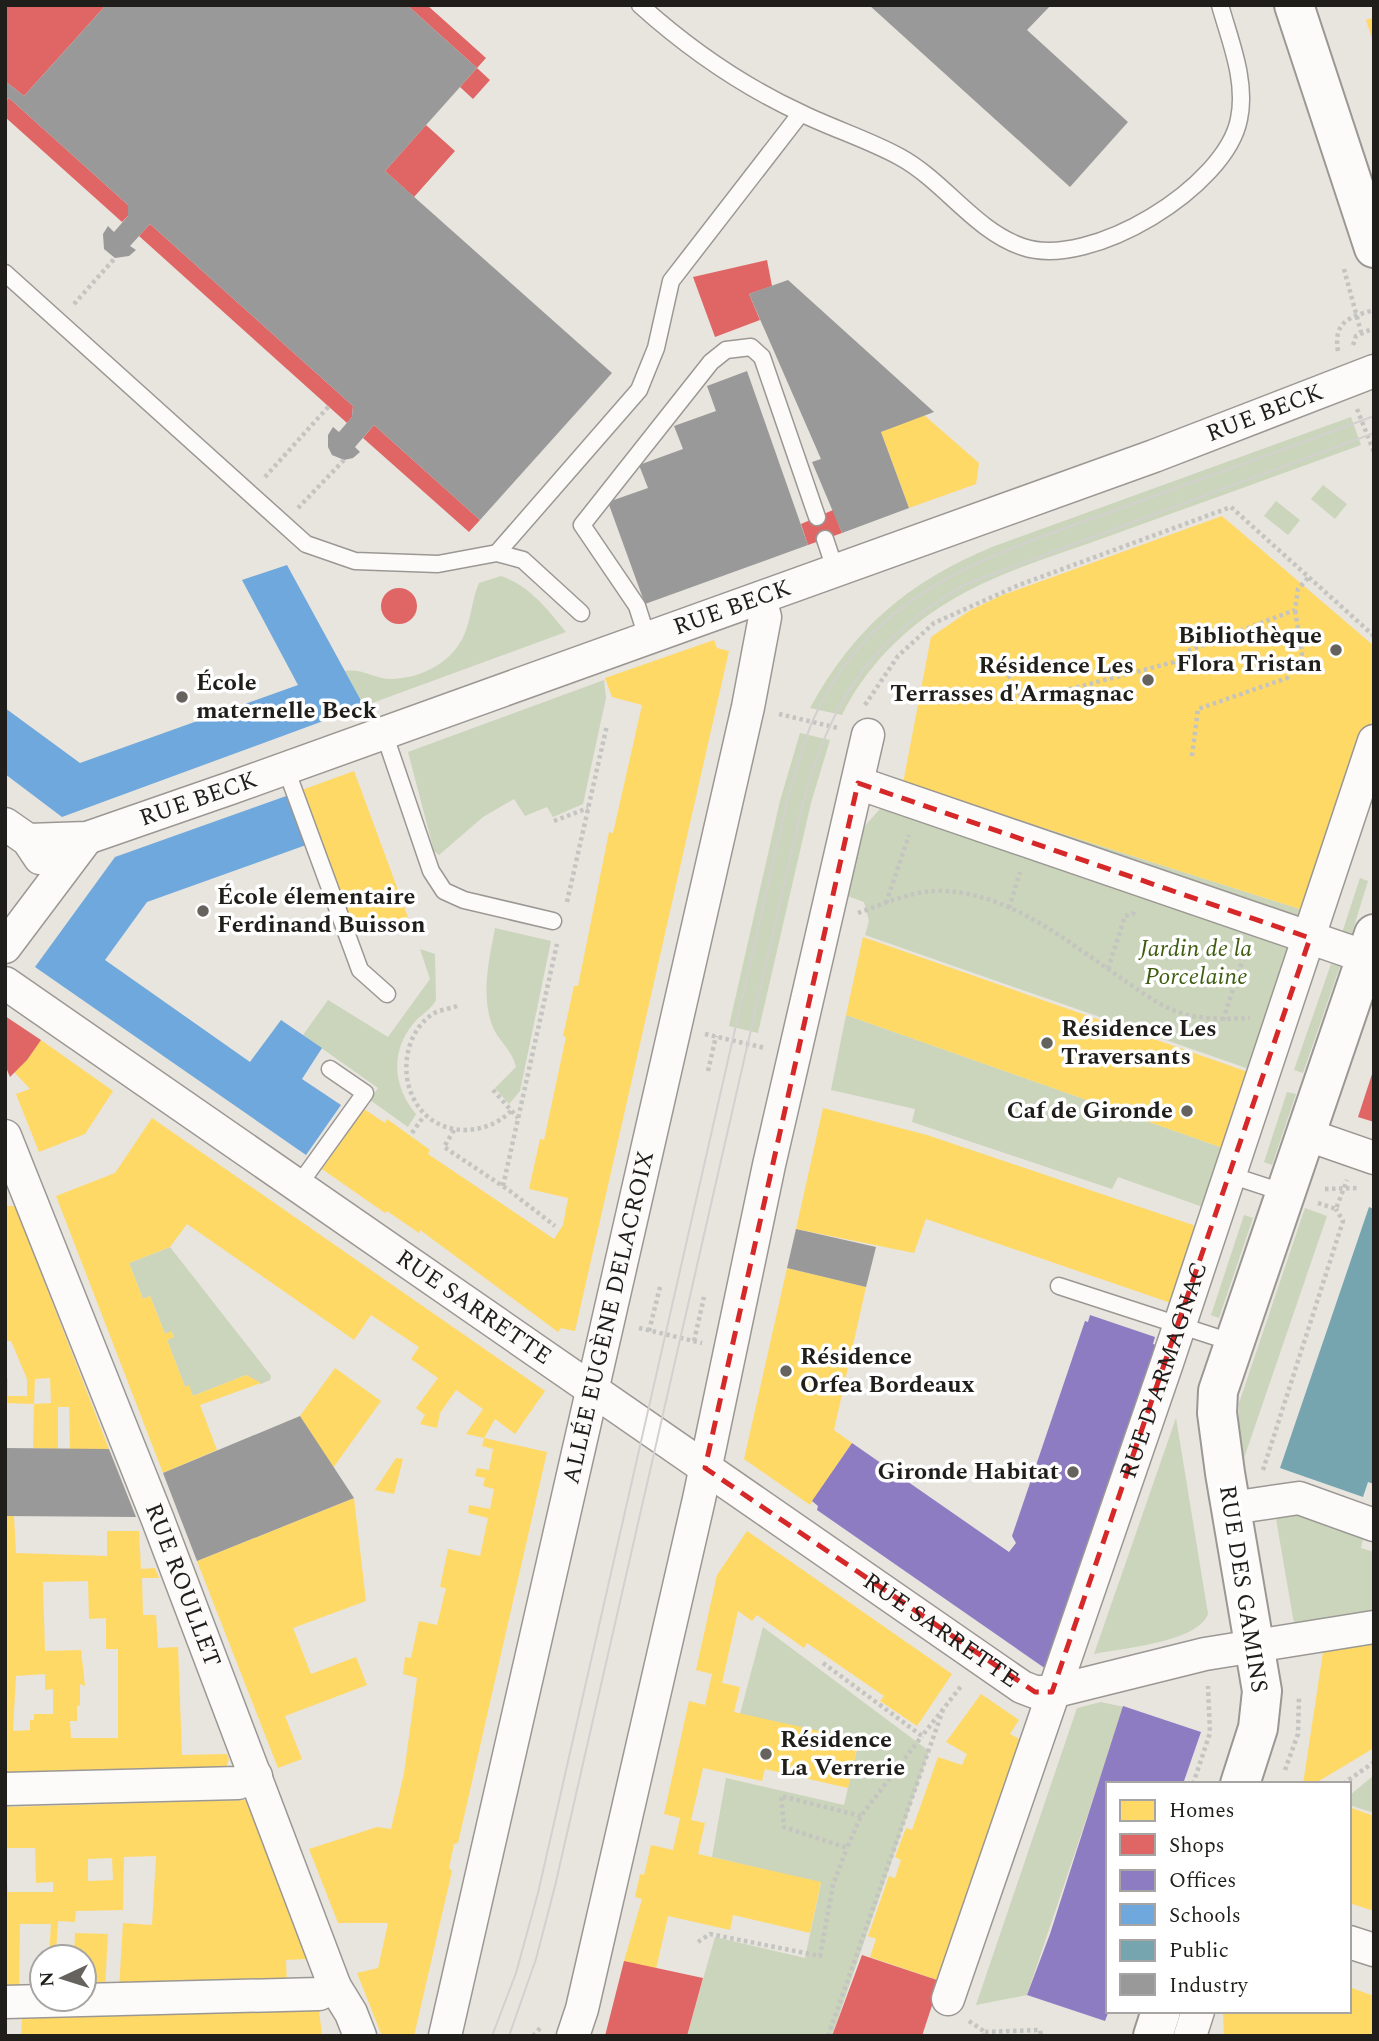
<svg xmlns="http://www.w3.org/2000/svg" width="1379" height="2041" viewBox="0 0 1379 2041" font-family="Spectral,serif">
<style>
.green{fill:#cbd5bb}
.homes{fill:#ffd966;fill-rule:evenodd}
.shops{fill:#e06666}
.offices{fill:#8e7cc3}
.schools{fill:#6fa8dc}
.public{fill:#76a5af}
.industry{fill:#999}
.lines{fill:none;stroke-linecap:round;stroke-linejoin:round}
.lane-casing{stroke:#9b9894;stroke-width:19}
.street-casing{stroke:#9b9894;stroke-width:35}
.secondary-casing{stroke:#9b9894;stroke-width:42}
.path{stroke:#c4c4c1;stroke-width:4.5;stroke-dasharray:3.5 3.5;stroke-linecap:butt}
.lane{stroke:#fcfbfa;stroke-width:16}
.street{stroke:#fcfbfa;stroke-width:32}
.secondary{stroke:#fcfbfa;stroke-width:38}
.tram{stroke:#d2d1d0;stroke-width:2}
.marked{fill:none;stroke:#d62828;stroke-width:5;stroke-dasharray:14 9;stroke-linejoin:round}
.poi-dot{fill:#66635f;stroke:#fff;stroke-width:2.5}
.labels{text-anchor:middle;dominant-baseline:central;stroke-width:7;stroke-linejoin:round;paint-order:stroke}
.street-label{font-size:24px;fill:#201e1a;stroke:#fff}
.poi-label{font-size:24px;font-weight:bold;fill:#201e1a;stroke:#fff;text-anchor:start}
.park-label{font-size:24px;font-style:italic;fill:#3f5d11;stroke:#fff}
</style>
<rect width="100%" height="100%" fill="#e8e4de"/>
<path class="green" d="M1351,417L1361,445C1278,475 1195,505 1112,535C1058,555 999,571 950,601C904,628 865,668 842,715L810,708C854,628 908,582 992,547Z
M1323,485L1347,504L1335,519L1311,499Z
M1276,501L1300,520L1288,535L1264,516Z
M501,576C530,586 547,609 566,632L364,706L345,671C362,668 374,679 392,679C424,678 456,660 466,630C472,614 472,599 479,583Z
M604,680L606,698L583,804L553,817L547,807L525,816L514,799L483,817L439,855L434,851L408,752Z
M800,733L830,740L811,803L758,1033L729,1026L780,801Z
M903,783L1309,912L1249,1069L865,935L869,921L864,902L842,894L856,836Z
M1360,878L1368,881L1351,936L1342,933Z
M495,928L551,941L520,1091L509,1104L495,1088L516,1067C512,1049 498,1041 492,1025C481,994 489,960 495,928Z
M420,949L435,954L436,1000C431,1010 420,1015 413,1024C390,1052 393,1087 416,1114L408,1127L370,1100L378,1088L303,1035L328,1000L388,1037L430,979Z
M1331,964L1340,966L1303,1073L1294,1070Z
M846,1015L1223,1148L1203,1207L1118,1177L1112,1189L912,1122L915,1109L831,1090Z
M1287,1092L1296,1094L1272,1165L1264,1162Z
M1305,1208L1327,1216L1243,1461L1238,1431L1239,1403Z
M1244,1215L1253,1218L1219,1318L1211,1315Z
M170,1247L271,1376L270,1380L261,1384L246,1375L193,1396L189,1386L185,1387L167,1340L174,1337L172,1332L165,1334L150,1296L143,1299L129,1263Z
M1176,1418L1208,1614C1198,1642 1123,1648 1094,1654Z
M1286,1511L1363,1539L1361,1548L1374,1552V1615L1295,1629L1275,1513Z
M763,1627L929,1751L832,2036H687L715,1937L805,1958L821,1883L712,1857L726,1778L844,1805L859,1741L740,1714Z
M1101,1702L1124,1707L1027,1995L976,2005L1077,1708Z
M1374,1775V1813L1349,1805V1796Z"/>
<path class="homes" d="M1374,17V42H1373L1366,20Z
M924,415L979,463L976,484L909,508L881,432Z
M1222,516L1374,646V714L1309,912L903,783L931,637L969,611L1000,596Z
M714,640L717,648L729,651L575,1331L561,1328L558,1332L420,1230L419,1233L387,1211L385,1213L322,1169L364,1109L385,1123L387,1119L430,1150L428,1154L554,1239L563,1225L568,1198L529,1189L540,1139L544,1140L566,1037L563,1036L574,986H578L609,832L613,833L642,705L612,697L605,678Z
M354,771L408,917L352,937L302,790Z
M863,937L1248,1072L1223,1148L846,1015Z
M41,1040L113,1091L85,1134L39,1152L16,1094L30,1089L14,1072Z
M823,1108L927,1135L1196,1226L1171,1303L926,1219L914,1253L796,1229Z
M152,1118L545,1391L515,1434L495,1419L484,1438L466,1434L483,1409L456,1390L440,1413L437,1428L420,1424L425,1415L416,1408L438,1378L411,1359L419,1347L371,1315L354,1340L187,1224L170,1247L129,1263L143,1299L150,1296L165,1334L171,1331L174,1337L167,1340L185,1387L189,1385L193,1396L246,1375L261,1383L200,1405L217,1450L163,1473L56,1196L115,1173Z
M5,1206H15L109,1449H70L69,1407H58V1449L33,1448L34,1404L51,1403L50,1378L35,1379L34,1404L5,1403V1378H8V1396H27V1379L11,1341H5Z
M787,1268L866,1287L834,1430L852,1443L810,1505L744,1459Z
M335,1368L381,1401L333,1468L300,1416Z
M484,1438L547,1452L458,1843L454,1844L449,1868L452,1871L414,2036H382L357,1973L378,1968L388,1923H338L309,1849L377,1827L391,1829L404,1773L417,1678L403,1674L405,1657L411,1658L419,1621L437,1625L446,1588L440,1587L448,1549L480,1556L488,1518L468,1513L469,1505L490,1509L494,1489L483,1486L485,1478L475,1476L477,1468L489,1470L493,1449L482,1446Z
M396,1458L403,1459L394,1494L375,1490Z
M354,1498L366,1601L293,1628L311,1674L356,1657L367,1685L285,1716L302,1759L278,1768L197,1561Z
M5,1516H14L16,1553L107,1556V1531H139L141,1569L155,1568L159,1578H142L143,1615H156L158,1648L178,1647L182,1755L227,1754L229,1759L224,1773L5,1778ZM88,1581L89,1619L106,1618V1649H118V1738H71L70,1721H77V1706L80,1705V1684L85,1686L81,1650L45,1651L43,1582ZM45,1674V1690L53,1689V1714H34V1720H30V1730L13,1731L16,1676Z
M747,1531L952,1674L917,1726L880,1701L884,1696L807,1643L804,1648L757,1615L752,1621L738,1611L722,1683L740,1687L734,1712L859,1740L848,1788L765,1769L762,1781L703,1768L691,1820L705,1823L698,1854L821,1882L810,1933L733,1915L730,1930L668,1916L656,1969L624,1961L642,1899L635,1897L640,1874L644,1875L651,1845L673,1850L680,1818L664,1814L689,1701L705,1705L712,1674L696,1670L717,1575Z
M1374,1644V1748L1314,1784H1303L1323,1652Z
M981,1694L1019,1720L1010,1734L1021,1740L940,1981L870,1957L876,1939L868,1936L889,1876L895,1878L901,1860L895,1857L906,1828L912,1830L938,1757L962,1765L967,1754L946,1742Z
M246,1800L306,1959L286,1960L287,1986L119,1989L123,1923L152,1925L156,1856L124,1857L123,1910L76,1911L75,1922L58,1921L56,1953L74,1954L75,1933L108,1934L105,1989L84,1990V1957H49L51,1924H20L19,1991H5V1868L8,1892H53V1882L36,1883L35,1848H5V1807ZM112,1858L113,1880L88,1881V1859Z
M1349,1807L1374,1816V1911L1349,1903Z
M1349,1987L1374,1996V2036H1224L1223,2011H1349Z
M319,2010L322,2036H21L22,2015Z"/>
<path class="shops" d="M5,5H106L24,96L5,81Z
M407,5H427L486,58L477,68L490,80L473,99L460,87L477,68Z
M9,98L128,205V216L122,222L5,117V102Z
M426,125L455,151L414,197L385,171Z
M150,224L353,406L352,417L347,423L139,236Z
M767,260L772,286L749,294L760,320L715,337L693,277Z
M374,425L480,520L469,532L363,438Z
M833,510L842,533L808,545L801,524Z
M381 606a18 18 0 1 1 36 0a18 18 0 1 1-36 0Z
M5,1016L41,1040L27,1060L10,1077L5,1065Z
M1373,1071H1374V1122L1358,1117Z
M862,1955L940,1981L922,2036H832Z
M624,1961L703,1978L687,2036H605Z"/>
<path class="offices" d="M1090,1315L1155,1337L1153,1344L1156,1345L1046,1669L817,1510L818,1506L812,1501L852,1443L1009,1552L1016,1543L1012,1536L1085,1321L1088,1322Z
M1123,1706L1201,1732L1183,1784H1108V2013L1105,2021L1027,1995L1050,1934Z"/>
<path class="schools" d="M287,565L364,706L62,817L5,774V708L80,763L298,685L242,580Z
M289,795L306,845L147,902L105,960L250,1062L281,1020L322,1048L302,1079L341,1105L306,1155L35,967L115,857Z"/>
<path class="public" d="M1369,1207L1374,1209V1484L1368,1482L1363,1497L1280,1468Z"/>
<path class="industry" d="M106,5H407L477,68L385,171L612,373L480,520L374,425L355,447L360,452L353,458L344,460L332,455L328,447V435L333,427L339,432L352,417L353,406L150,224L130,246L136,250L129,256L115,258L104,249L103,234L108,226L114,232L128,216V205L9,98L5,102V81L24,96Z
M869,5H1051L1027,30L1128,122L1070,187Z
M788,280L934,412L881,432L909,508L842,533L812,462L821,459L749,294Z
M747,371L808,545L645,604L608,502L648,488L639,465L683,449L674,426L716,411L707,386Z
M796,1229L876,1247L866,1287L787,1268Z
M300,1416L354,1498L197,1561L163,1473Z
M5,1448L109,1449L136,1517L5,1516Z"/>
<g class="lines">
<defs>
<path id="lane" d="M640,5C690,50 742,86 803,114C834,129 869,140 900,157C944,181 975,231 1023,247C1090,270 1226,187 1239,119C1247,81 1230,41 1220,5
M5,273L306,544L355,561L438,564L497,553L523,560L581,613
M825,539L836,572
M497,553L639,390L656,348L671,281L801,113
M647,637L637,606L582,525L711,362L726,350L751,347L762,357L817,517
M384,733L431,871L444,891L464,900L553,921
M286,769L360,970L387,994
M1224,1173L1285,1193
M298,1186L365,1093L330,1069
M1059,1286L1234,1343"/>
<g id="street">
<path d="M858,783L1366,957"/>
<path d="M5,824L28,840L40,858"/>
<path id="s1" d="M28,840L87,838L231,788L1154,456L1374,371"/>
<path d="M5,947L87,838"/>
<path id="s2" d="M5,983L1022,1687L1035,1692H1052L1205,1654L1374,1627"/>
<path d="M1305,1134L1374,1158"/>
<path id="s3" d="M5,1136L158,1520L335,1987L351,2013L360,2036"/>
<path d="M1231,1508L1299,1498L1374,1525"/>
<path d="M5,1789L238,1783L256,1776"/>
<path d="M1349,1942L1374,1950"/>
<path id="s4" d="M948,1999L1167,1363L1374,741"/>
<path d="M5,2002L319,1994L335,1987"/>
<path id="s5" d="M445,2036L748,707L765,617L760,599"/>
<path d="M573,2036L582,2009L699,1499L769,1165L868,735"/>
<path d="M1190,2036L1198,2011"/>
</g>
<path id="secondary" d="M1294,5L1374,248
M1240,1784L1258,1728L1262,1691L1225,1473L1217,1413L1218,1391L1374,934
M1153,2036L1161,2011"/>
</defs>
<use href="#lane" class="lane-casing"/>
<use href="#street" class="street-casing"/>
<use href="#secondary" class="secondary-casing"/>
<path class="path" d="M1344,269L1361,332
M74,304L115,258
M1353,345L1356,336L1374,328
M1338,351C1333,322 1349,317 1374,310
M1357,409L1374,452
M265,477L329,406
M298,508L344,460
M1005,669L1024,701L1174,662L1190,650L1295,610L1298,589L1308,578
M865,705L898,656L934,623L1019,585L1231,507L1374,636
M779,714L838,728
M1192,756L1198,709L1287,678L1302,654L1295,610
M554,821L588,808
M567,902L607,725
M886,903L909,835
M1009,908L1020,872
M858,913C886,903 915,889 946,891C1012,895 1068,942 1121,978C1139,990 1160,1007 1181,1013C1203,1020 1227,1019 1250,1018
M1108,969L1125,916L1133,914L1135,909
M457,1006C449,1009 438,1010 431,1015C388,1047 402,1131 467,1130C484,1129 499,1123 511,1111
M1223,1020L1247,947
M705,1034L765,1048
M708,1071L716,1036
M493,1090L518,1118
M454,1130L444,1147L510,1191L555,1226
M412,1133L424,1116
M503,1186L557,944
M1325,1189L1358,1188
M1318,1203L1336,1209L1347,1180
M639,1328L702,1343
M649,1331L660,1287
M694,1341L704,1297
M1263,1470L1343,1221L1336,1209
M823,1663L922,1736L962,1685
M1285,1770L1298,1734L1299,1697
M1193,1784L1210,1733L1208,1686
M1343,1784L1374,1762
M861,1816L781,1796L784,1827L847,1848L861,1816L922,1736
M698,1942L710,1934L820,1956L833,1885L847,1848
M969,2021L985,2032L984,2036
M985,2032L1040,2030L1041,2036
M533,2036L542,2026
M828,2036L944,1707"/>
<use href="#lane" class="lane"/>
<use href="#street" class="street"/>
<use href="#secondary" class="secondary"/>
<path class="tram" d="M492,2036L516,1973L538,1893L786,806C794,778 801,748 813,720C869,591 989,556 1110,512C1198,480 1286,449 1374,416
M509,2036L536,1959L555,1886L801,811C828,704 868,640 966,584L1374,433"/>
</g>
<path class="marked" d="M858,783L1310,938L1052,1692H1035L705,1468Z"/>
<g class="poi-dot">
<circle cx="1336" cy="650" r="7"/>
<circle cx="1148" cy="680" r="7"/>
<circle cx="182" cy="697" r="7"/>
<circle cx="203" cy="911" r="7"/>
<circle cx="1047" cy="1043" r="7"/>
<circle cx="1187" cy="1111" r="7"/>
<circle cx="786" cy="1371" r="7"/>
<circle cx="1073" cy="1472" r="7"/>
<circle cx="766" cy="1754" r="7"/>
</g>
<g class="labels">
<g class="street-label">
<text stroke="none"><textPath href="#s1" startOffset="1311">RUE BECK</textPath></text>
<text stroke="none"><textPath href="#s1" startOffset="744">RUE BECK</textPath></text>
<text stroke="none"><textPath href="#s1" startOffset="177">RUE BECK</textPath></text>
<text stroke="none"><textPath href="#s2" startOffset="570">RUE SARRETTE</textPath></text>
<text stroke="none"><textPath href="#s5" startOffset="737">ALLÉE EUGÈNE DELACROIX</textPath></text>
<text stroke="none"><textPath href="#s4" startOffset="665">RUE D'ARMAGNAC</textPath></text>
<text stroke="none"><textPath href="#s3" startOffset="483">RUE ROULLET</textPath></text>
<text transform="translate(1243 1589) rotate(81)">RUE DES GAMINS</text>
<text stroke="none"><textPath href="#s2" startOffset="1138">RUE SARRETTE</textPath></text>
</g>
<g class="poi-label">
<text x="1322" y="636" text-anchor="end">Bibliothèque<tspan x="1322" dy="28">Flora Tristan</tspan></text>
<text x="1134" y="666" text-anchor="end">Résidence Les<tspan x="1134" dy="28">Terrasses d'Armagnac</tspan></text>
<text x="196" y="683">École<tspan x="196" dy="28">maternelle Beck</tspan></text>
<text x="217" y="897">École élementaire<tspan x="217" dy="28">Ferdinand Buisson</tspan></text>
<text x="1061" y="1029">Résidence Les<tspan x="1061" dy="28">Traversants</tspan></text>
<text x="1173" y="1111" text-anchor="end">Caf de Gironde</text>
<text x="800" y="1357">Résidence<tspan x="800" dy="28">Orfea Bordeaux</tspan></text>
<text x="1059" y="1472" text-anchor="end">Gironde Habitat</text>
<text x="780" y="1740">Résidence<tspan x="780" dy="28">La Verrerie</tspan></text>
</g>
<g class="park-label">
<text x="1196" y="949">Jardin de la<tspan x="1196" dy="28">Porcelaine</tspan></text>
</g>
</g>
<rect width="1379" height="2041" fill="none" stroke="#201e1a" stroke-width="14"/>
<rect x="1106" y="1782" width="245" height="231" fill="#ffffff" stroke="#a6a5a3" stroke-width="2"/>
<rect x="1120" y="1800" width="35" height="21" fill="#ffd966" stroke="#a6a5a3" stroke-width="2"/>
<text x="1169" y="1817" font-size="21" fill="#201e1a">Homes</text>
<rect x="1120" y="1834" width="35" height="21" fill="#e06666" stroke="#a6a5a3" stroke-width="2"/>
<text x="1169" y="1852" font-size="21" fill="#201e1a">Shops</text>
<rect x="1120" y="1870" width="35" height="21" fill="#8e7cc3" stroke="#a6a5a3" stroke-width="2"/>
<text x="1169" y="1887" font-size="21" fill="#201e1a">Offices</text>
<rect x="1120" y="1904" width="35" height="21" fill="#6fa8dc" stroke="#a6a5a3" stroke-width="2"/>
<text x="1169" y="1922" font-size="21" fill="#201e1a">Schools</text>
<rect x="1120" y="1940" width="35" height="21" fill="#76a5af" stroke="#a6a5a3" stroke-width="2"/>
<text x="1169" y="1957" font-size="21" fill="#201e1a">Public</text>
<rect x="1120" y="1974" width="35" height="21" fill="#999999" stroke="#a6a5a3" stroke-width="2"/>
<text x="1169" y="1992" font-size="21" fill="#201e1a">Industry</text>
<g transform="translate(63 1978) rotate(266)"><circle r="33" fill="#ffffff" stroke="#a6a5a3" stroke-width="2"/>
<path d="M0-5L12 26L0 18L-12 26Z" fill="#66635f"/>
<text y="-10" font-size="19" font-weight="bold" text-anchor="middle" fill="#201e1a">N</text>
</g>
</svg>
